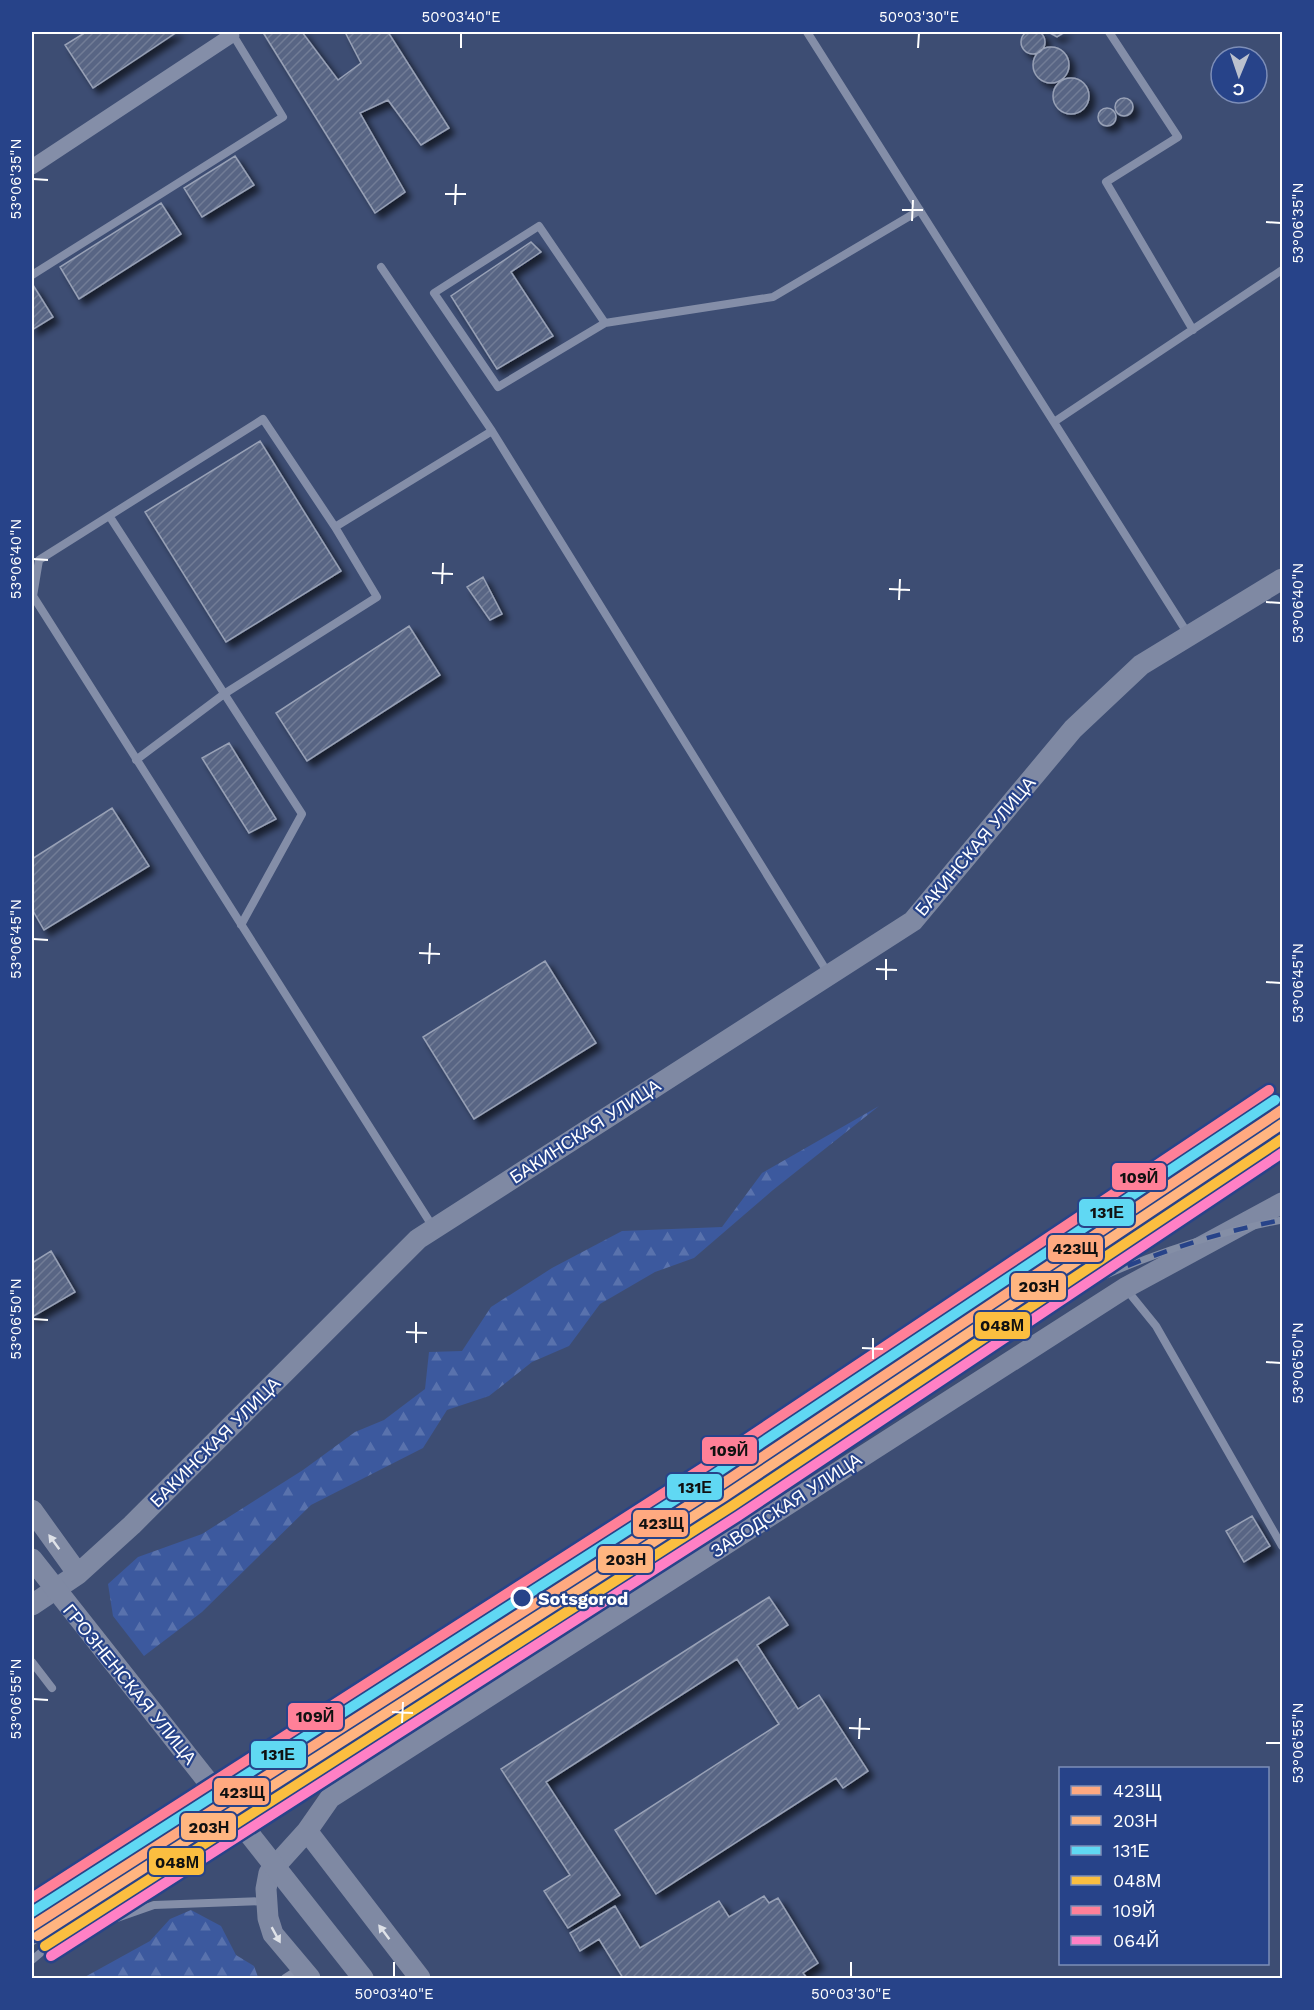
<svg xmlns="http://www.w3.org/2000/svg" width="1314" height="2010" viewBox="0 0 1314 2010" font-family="'Work Sans',sans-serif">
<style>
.forest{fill:url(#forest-firs)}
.building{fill:url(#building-hatch);stroke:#98a1b6;stroke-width:1.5;filter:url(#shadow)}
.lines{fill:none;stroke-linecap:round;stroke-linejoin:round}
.lane{stroke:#848ea8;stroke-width:8}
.street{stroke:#848ea8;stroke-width:15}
.secondary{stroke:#7f89a3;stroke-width:21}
.rail-casing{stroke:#848ea6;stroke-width:7}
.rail{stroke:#274389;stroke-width:4.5;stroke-dasharray:14;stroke-linecap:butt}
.secondary-bridge{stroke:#7f89a3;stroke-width:21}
.rail-1-casing{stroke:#274389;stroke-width:15}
.rail-2-casing{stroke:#274389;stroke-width:15}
.rail-3-casing{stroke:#274389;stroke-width:15}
.rail-4-casing{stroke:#274389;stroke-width:15}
.rail-5-casing{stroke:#274389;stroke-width:15}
.rail-6-casing{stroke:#274389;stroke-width:15}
.rail-1{stroke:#ffa980;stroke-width:10}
.rail-2{stroke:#ffb580;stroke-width:10}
.rail-3{stroke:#60d8f3;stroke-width:10}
.rail-4{stroke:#fbbe40;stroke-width:10}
.rail-5{stroke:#ff8098;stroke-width:10}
.rail-6{stroke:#ff80c5;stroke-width:10}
.oneway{fill:#dfe2e8}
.ticks{fill:none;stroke:#fff;stroke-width:2}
.stop-dot{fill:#274389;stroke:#fff;stroke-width:3}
.labels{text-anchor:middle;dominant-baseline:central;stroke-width:4.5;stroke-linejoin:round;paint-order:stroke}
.street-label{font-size:18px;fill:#fff;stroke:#274389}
.stop-label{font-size:18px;font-weight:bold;fill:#fff;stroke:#274389;text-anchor:start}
.line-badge{stroke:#274389;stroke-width:2}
.pale-badge-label{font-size:16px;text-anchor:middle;font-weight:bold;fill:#111}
.neatline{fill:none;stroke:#fff;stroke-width:2}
.ticks-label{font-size:15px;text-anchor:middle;fill:#fff}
</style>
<defs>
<pattern id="forest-firs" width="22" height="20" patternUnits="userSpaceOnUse" patternTransform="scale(1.5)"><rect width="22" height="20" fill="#3c599e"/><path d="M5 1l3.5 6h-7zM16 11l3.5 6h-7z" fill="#5972ad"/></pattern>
<pattern id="building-hatch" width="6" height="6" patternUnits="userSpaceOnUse" patternTransform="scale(1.5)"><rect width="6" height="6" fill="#586584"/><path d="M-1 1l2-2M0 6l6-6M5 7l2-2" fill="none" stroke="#717c96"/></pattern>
<filter id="shadow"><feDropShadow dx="5.5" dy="5.5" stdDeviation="3" flood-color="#0009"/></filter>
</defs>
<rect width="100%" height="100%" fill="#3d4d73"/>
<path class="forest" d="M879,1106L773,1190L694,1258L655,1272L600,1304L569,1346L532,1362L489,1396L447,1410L423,1448L311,1505L202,1612L144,1656L113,1616L108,1584L138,1557L202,1534L303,1470L355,1432L384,1420L425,1389L429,1352L462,1351L491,1307L552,1268L622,1231L722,1227L762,1173Z
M191,1910L221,1926L236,1955L254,1966L258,1977L83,1978L150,1941L170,1919Z"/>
<path class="building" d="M1021 42a12 12 0 1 1 24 0a12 12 0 1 1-24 0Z
M86,32H177L93,88L65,45Z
M269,32H302L338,80L361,63L345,32H388L449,128L421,145L388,100L360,113L405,192L375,213L264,34Z
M1048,32H1065L1057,37Z
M1033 65a18 18 0 1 1 36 0a18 18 0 1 1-36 0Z
M1053 96a18 18 0 1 1 36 0a18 18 0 1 1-36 0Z
M1115 107a9 9 0 1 1 18 0a9 9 0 1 1-18 0Z
M1098 117a9 9 0 1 1 18 0a9 9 0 1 1-18 0Z
M235,156L254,185L202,217L184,188Z
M161,203L181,234L79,299L60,267Z
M531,242L541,252L511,272L553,336L497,369L451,296Z
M33,285L53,317L32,330V286Z
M260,441L341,571L226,642L145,512Z
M483,577L502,614L490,620L467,587Z
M409,626L440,675L307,761L276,713Z
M229,743L276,819L249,833L202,758Z
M112,808L149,866L44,930L32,909V859Z
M545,961L596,1043L474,1119L423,1037Z
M51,1251L75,1292L32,1317V1263Z
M1252,1516L1270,1546L1244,1562L1226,1531Z
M769,1597L788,1625L757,1645L798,1709L819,1695L868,1771L843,1788L836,1778L656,1894L615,1830L779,1724L737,1659L546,1782L620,1895L568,1928L544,1891L570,1875L501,1769Z
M764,1896L769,1903L778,1898L818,1963L803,1973L807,1978H623L599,1939L580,1951L570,1933L615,1906L640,1948L719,1901L729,1917Z"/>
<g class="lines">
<path class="lane" d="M807,32L1188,634
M1109,32L1178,137L1106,182L1193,330
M381,267L492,431L335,527L263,419L39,560L33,596L433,1227
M32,275L283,117L233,35
M605,323L539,226L434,293L498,387L605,323L773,297L920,210
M1054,422L1282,270
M492,431L828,973
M110,517L302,814L241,925
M136,760L224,694L377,597L335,527
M1126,1289L1156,1326L1282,1546
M32,1662L52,1688
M32,1960L57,1939L154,1905L265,1901
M285,1978L299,1969"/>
<path class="street" d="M32,167L232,35"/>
<path class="secondary" d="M32,1510L78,1574
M32,1605L78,1574L132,1525L418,1239L913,921L1073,729L1141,665L1282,579
M307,1831L420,1978
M310,1978L273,1934L268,1918L266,1889L269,1873L307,1831L330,1798L1125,1288L1282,1203"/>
<defs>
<path id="rail" d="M32,1942L307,1774L1069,1292C1137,1259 1208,1234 1282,1220"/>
</defs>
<use href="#rail" class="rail-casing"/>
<use href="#rail" class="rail"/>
<path class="secondary-bridge" d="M32,1559L363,1978"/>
<defs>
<path id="rail-1" d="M32,1926L719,1486L1282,1110"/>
<path id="rail-2" d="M38,1936L725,1496L1282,1124"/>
<path id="rail-3" d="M32,1912L712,1476L1275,1100"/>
<path id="rail-4" d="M45,1946L732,1506L1282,1139"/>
<path id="rail-5" d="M32,1898L706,1466L1269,1090"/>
<path id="rail-6" d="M51,1956L738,1516L1282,1153"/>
</defs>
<use href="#rail-1" class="rail-1-casing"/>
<use href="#rail-2" class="rail-2-casing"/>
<use href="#rail-3" class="rail-3-casing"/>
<use href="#rail-4" class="rail-4-casing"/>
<use href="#rail-5" class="rail-5-casing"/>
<use href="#rail-6" class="rail-6-casing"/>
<use href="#rail-1" class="rail-1"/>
<use href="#rail-2" class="rail-2"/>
<use href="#rail-3" class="rail-3"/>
<use href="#rail-4" class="rail-4"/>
<use href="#rail-5" class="rail-5"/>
<use href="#rail-6" class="rail-6"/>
</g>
<defs><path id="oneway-solid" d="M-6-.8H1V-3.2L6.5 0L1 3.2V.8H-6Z" transform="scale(1.5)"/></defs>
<g class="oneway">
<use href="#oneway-solid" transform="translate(54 1542) rotate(-126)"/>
<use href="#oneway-solid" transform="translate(384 1932) rotate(-127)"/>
<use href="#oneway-solid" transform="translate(276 1935) rotate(61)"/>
</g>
<path class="ticks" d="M461,48V33M918,48L919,33M33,179L48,180M445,194H466M455,205L456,184M902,210H923M912,221L913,200M1266,222L1281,223M33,559L48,560M432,573L453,574M442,584L443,563M889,589L910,590M899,600L900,579M1266,602L1281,603M33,939L48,940M419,953L440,954M429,964L430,943M876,969L897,970M886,980V959M1266,982L1281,983M33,1319L48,1320M406,1332L427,1333M416,1343V1322M862,1348L883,1349M873,1359V1338M1266,1362L1281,1363M33,1699L48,1700M392,1712L413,1713M402,1723L403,1702M849,1728L870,1729M859,1739L860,1718M1266,1743H1281M394,1977V1962M851,1977V1962"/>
<circle class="stop-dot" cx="522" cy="1598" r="10"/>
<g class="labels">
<g class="street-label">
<text transform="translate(975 846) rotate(-50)">БАКИНСКАЯ УЛИЦА</text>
<text transform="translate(585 1131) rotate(-33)">БАКИНСКАЯ УЛИЦА</text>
<text transform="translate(215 1442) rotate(-45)">БАКИНСКАЯ УЛИЦА</text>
<text transform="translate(786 1505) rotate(-33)">ЗАВОДСКАЯ УЛИЦА</text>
<text transform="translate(130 1684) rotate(51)">ГРОЗНЕНСКАЯ УЛИЦА</text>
</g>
<g class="stop-label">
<text x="538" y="1598">Sotsgorod</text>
</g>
</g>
<g class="line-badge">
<rect x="1111" y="1162" width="56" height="29" rx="6" fill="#ff8098"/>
<rect x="1078" y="1198" width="57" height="29" rx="6" fill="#60d8f3"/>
<rect x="1047" y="1234" width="57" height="29" rx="6" fill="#ffa980"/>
<rect x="1010" y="1272" width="57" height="29" rx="6" fill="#ffb580"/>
<rect x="974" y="1311" width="57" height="29" rx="6" fill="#fbbe40"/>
<rect x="701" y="1436" width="57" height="29" rx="6" fill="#ff8098"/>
<rect x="666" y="1473" width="57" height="28" rx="6" fill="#60d8f3"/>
<rect x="632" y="1509" width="57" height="29" rx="6" fill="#ffa980"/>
<rect x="597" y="1545" width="57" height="29" rx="6" fill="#ffb580"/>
<rect x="287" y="1702" width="57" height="29" rx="6" fill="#ff8098"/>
<rect x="250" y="1740" width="57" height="29" rx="6" fill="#60d8f3"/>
<rect x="213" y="1777" width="57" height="29" rx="6" fill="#ffa980"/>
<rect x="180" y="1812" width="57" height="29" rx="6" fill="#ffb580"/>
<rect x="148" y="1847" width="57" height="29" rx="6" fill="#fbbe40"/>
</g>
<g class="pale-badge-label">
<text x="1139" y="1183">109Й</text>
<text x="1107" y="1218">131Е</text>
<text x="1075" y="1254">423Щ</text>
<text x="1039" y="1292">203Н</text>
<text x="1002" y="1331">048М</text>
<text x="729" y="1456">109Й</text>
<text x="695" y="1493">131Е</text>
<text x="661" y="1529">423Щ</text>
<text x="626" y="1565">203Н</text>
<text x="315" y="1722">109Й</text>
<text x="278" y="1760">131Е</text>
<text x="242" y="1798">423Щ</text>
<text x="209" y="1833">203Н</text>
<text x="177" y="1868">048М</text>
</g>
<rect width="1314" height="2010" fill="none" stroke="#274389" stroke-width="66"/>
<rect x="1059" y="1767" width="210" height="198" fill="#274389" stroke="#7d8eb8" stroke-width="1.5"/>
<rect x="1071" y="1786" width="30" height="9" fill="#ffa980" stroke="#7d8eb8" stroke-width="1.5"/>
<text x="1113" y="1797" font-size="18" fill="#ffffff">423Щ</text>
<rect x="1071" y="1816" width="30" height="9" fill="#ffb580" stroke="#7d8eb8" stroke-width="1.5"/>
<text x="1113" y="1827" font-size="18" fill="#ffffff">203Н</text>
<rect x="1071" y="1846" width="30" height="9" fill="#60d8f3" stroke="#7d8eb8" stroke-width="1.5"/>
<text x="1113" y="1857" font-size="18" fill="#ffffff">131Е</text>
<rect x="1071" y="1876" width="30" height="9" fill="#fbbe40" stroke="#7d8eb8" stroke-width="1.5"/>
<text x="1113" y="1887" font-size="18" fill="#ffffff">048М</text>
<rect x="1071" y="1906" width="30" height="9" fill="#ff8098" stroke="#7d8eb8" stroke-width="1.5"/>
<text x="1113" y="1917" font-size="18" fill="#ffffff">109Й</text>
<rect x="1071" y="1936" width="30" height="9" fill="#ff80c5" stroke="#7d8eb8" stroke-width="1.5"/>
<text x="1113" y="1947" font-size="18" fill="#ffffff">064Й</text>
<g transform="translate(1239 75) rotate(182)"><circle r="28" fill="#274389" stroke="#7d8eb8" stroke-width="1.5"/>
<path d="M0-4.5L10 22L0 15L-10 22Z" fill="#bbc1ce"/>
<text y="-9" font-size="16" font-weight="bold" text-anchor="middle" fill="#ffffff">С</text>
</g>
<rect x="33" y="33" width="1248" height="1944" class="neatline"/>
<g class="ticks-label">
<text x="461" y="22">50°03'40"E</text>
<text x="919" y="22">50°03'30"E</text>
<text transform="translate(16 179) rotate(-90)" y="5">53°06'35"N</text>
<text transform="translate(1298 223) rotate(-90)" y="5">53°06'35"N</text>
<text transform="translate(16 559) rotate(-90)" y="5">53°06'40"N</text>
<text transform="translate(1298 603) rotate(-90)" y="5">53°06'40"N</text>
<text transform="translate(16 939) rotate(-90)" y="5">53°06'45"N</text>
<text transform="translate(1298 983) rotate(-90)" y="5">53°06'45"N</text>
<text transform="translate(16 1319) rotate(-90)" y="5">53°06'50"N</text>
<text transform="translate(1298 1363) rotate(-90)" y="5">53°06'50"N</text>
<text transform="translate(16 1699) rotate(-90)" y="5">53°06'55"N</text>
<text transform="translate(1298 1743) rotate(-90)" y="5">53°06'55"N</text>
<text x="394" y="1999">50°03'40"E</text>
<text x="851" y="1999">50°03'30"E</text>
</g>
</svg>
